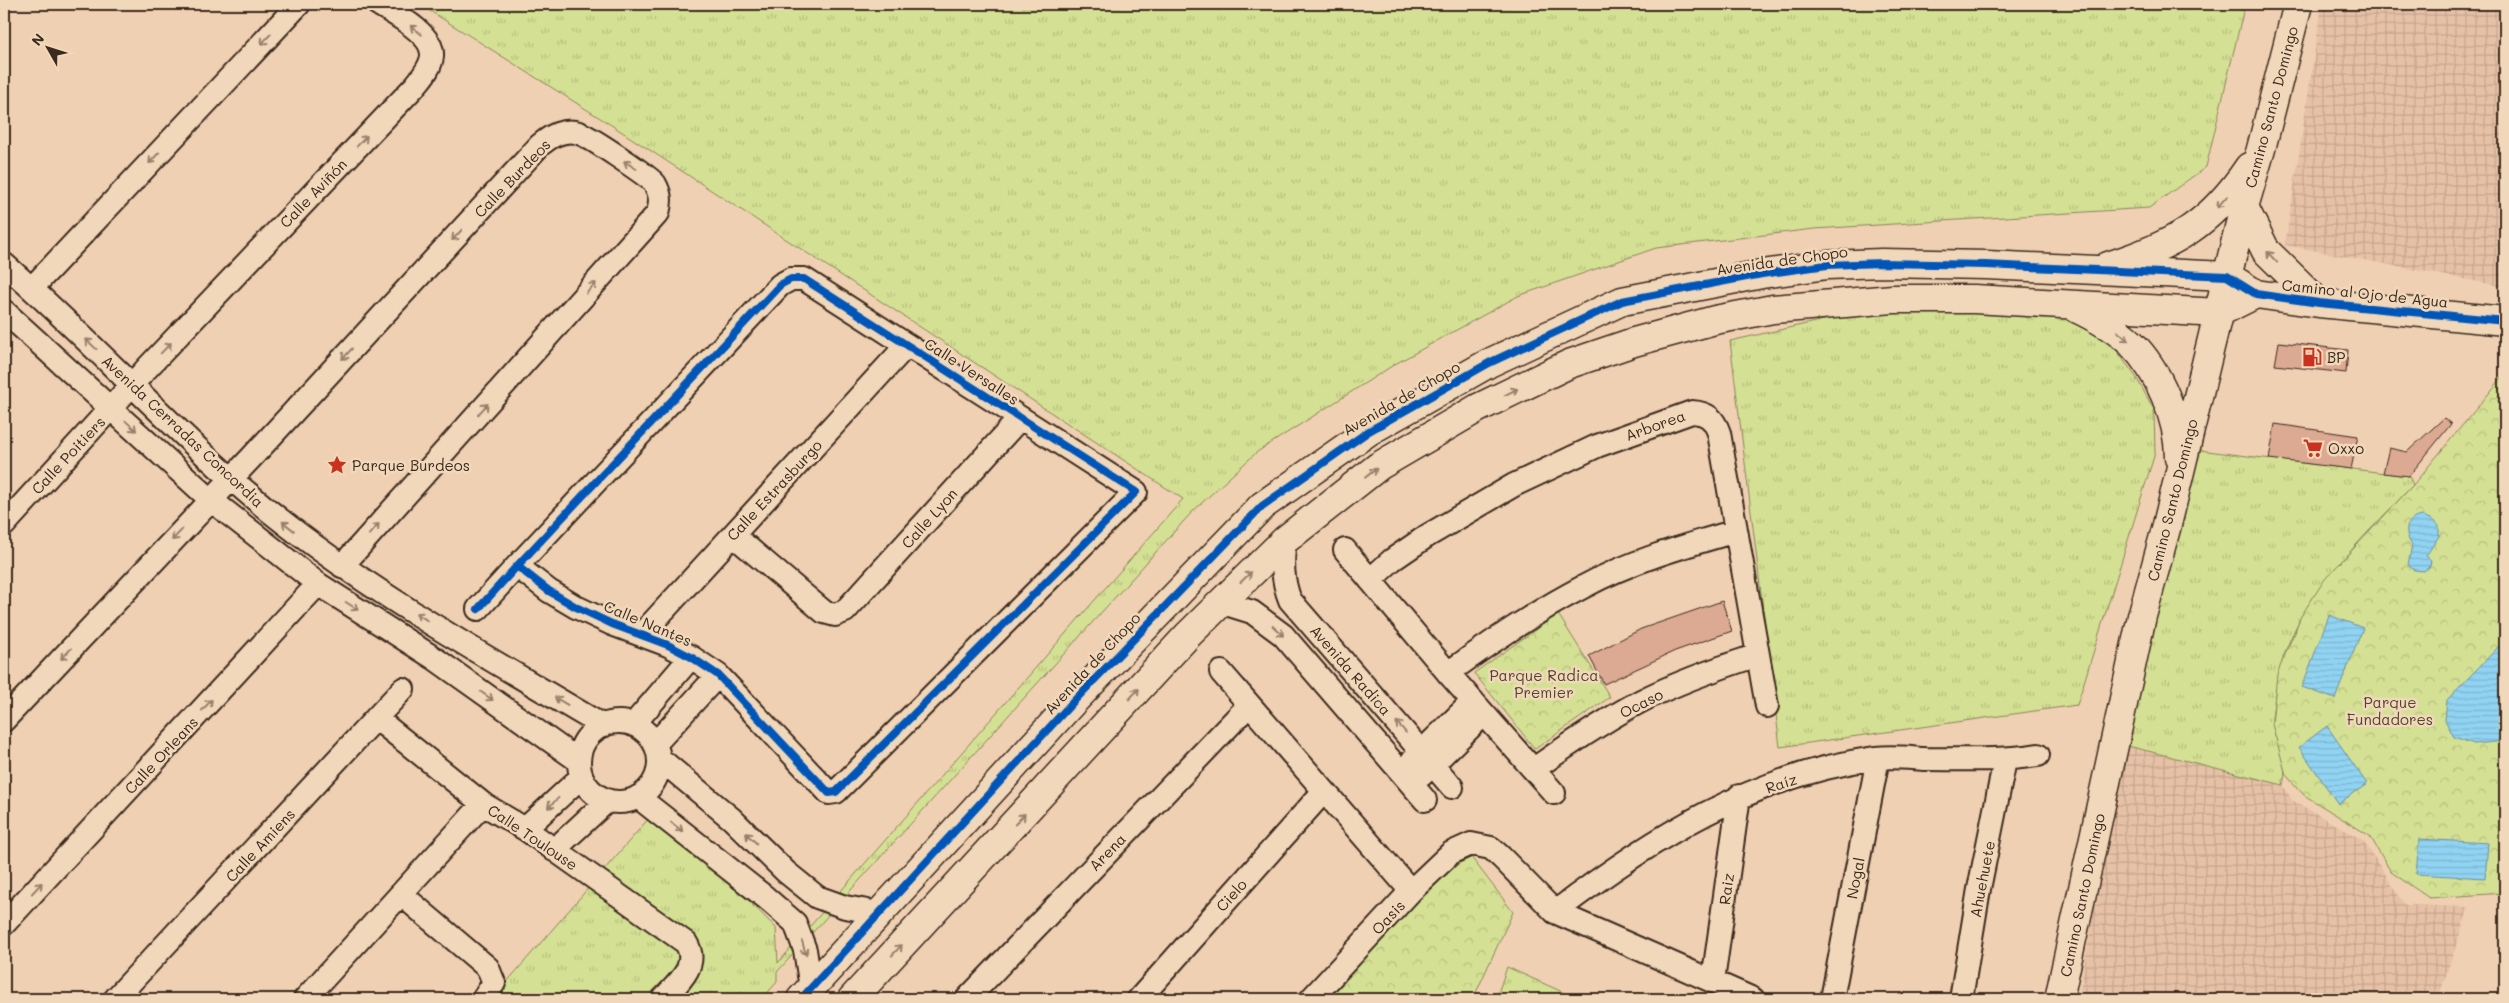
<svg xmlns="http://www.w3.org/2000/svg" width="2509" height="1003" viewBox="0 0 2509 1003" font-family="Mali,sans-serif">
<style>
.industrial{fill:url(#industrial-grid)}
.grass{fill:url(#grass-tufts);stroke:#888558}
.park{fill:url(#park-crowns);stroke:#888558}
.water{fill:url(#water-rules);stroke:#6e8f9d}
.building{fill:#dca992;stroke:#3b2a1e}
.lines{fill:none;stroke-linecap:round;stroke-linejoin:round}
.street-casing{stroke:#3b2a1e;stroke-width:26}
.secondary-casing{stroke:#3b2a1e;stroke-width:31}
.street{stroke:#f2d8ba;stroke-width:22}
.secondary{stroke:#f2d8ba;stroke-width:28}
.cycleway-casing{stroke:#f2d8ba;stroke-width:11}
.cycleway{stroke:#0057b8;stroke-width:8}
.oneway{stroke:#96816c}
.labels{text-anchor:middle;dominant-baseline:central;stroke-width:5;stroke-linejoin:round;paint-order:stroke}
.street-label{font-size:15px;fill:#3b2a1e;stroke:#f2d8ba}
.poi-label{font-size:15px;fill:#3b2a1e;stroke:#f2d8ba;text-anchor:start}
.park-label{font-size:15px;fill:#524530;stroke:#f2d8ba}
</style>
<defs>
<pattern id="industrial-grid" width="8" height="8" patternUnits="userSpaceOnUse" patternTransform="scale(1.25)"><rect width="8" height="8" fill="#e6c1a6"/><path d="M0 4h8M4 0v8" fill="none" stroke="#c6a68e"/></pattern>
<pattern id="grass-tufts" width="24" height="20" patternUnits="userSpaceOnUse" patternTransform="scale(1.25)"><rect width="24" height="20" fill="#d4e093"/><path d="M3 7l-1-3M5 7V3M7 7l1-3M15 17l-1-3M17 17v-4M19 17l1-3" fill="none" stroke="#b7c07e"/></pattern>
<pattern id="park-crowns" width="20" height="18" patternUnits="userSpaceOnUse" patternTransform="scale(1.25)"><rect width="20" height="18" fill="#d4e093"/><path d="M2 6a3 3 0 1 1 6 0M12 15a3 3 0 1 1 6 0" fill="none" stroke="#b7c07e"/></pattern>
<pattern id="water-rules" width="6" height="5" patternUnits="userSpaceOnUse" patternTransform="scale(1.25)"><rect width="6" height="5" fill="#90d3f2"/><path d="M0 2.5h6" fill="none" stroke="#7db5cf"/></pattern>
</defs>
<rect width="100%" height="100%" fill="#f0d0b3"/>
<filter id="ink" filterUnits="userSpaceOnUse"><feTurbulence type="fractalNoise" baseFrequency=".02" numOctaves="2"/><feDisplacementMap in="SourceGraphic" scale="10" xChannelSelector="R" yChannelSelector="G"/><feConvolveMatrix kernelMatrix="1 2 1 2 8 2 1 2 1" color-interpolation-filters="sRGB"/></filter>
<g filter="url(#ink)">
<path class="industrial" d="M2322,4H2505V287L2285,245Z
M2124,745L2283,785L2292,800L2363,840L2405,905L2469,907L2438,999H2078Z"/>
<path class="grass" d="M419,4H2245L2206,167L2149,208L1814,229L1656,248L1518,296L1395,364L1257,452L1192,512L777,972V982L762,999H492L650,817L749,901L776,928L778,963L1183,499L616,128Z
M1959,309L2078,316L2103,332L2136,377L2154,410L2155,453L2077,705L1780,747L1730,341L1855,313Z
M2199,450L2409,476L2413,485C2359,543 2284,608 2276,693C2274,703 2271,716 2273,726C2277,746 2289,766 2283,785L2124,745Z
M1507,967L1578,999H1496Z"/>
<path class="park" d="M2505,374V893L2429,898L2391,872L2370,836L2304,795L2286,775L2272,724L2277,674L2301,616L2325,579L2413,485Z
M1558,614L1610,697L1535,749L1474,673Z
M1471,857L1513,912L1473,999H1329L1446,867Z"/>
<path class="water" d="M2423,516L2432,520L2439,526V536L2426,556L2431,560L2430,566L2424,571L2414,570L2408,565L2412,545C2403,533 2405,517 2423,516Z
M2329,615L2363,628L2335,699L2302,687Z
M2505,640V741L2474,744L2454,737L2445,720L2447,700Z
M2327,726L2367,784L2338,804L2299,747Z
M2419,839L2488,843L2485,878L2416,874Z"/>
<path class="building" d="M2279,342L2348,350L2346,373L2275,365Z
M2444,418L2451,424L2409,476L2383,473L2389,448L2407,452Z
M2275,424L2358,436L2351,469L2269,459Z
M1722,601L1732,631L1675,651L1604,684L1589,656L1641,629Z"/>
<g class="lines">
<defs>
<path id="street" d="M4,264C101,348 186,447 287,525C386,602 496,662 603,726
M32,288L299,4
M4,311L211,500L318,584L434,658L579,761
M4,525L149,366L415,86C422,77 431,68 432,56C434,34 394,14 378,4
M733,535L824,612L835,615L845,611L1020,418
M1285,540C1282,562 1282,580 1290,600L1452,787
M1345,550L1448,673L1554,793
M1370,580L1392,560L1427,536L1514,485L1597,446L1692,412C1708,413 1714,419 1719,433L1767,706
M1220,602L1252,612L1283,635L1425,800
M478,609L517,566L780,285L791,279H804L1136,492L836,792L829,793L718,675L691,657L668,645L612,624L576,607L549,591L517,566
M642,634L907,345
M1221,672L1411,891
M1448,673C1492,641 1535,612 1583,587C1631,561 1684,546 1736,531
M377,719L483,804L525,829L686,943C700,965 678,983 663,999
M4,720L250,459L540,145C551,136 564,128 579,133C589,136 650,177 655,184C661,195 661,202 658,213L342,566
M579 762a40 40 0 1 1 80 0a40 40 0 1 1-80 0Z
M633,725L691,657
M655,744L718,675
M659,758L732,819L786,872L817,897L845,907L879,913
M1411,762L1473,701
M1534,769C1568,745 1603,721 1641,701C1678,682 1718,668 1758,655
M1422,775L1484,714
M638,797L765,897L795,923L805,950L811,988
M525,829L581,777
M554,850L607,801
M402,895L488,968L494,983L483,999
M1555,912C1652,838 1753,775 1876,758C1892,756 1909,758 1925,759C1963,759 2000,761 2038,755
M4,924L318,584
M1713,981L1739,796
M115,999L403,689
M305,999L483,804
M967,999L1249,705
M1139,999L1324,791
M1311,999L1411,891L1451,853L1471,844L1491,848L1501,857L1555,912L1753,999
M1832,999L1878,758
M1961,999L1979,889L2005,760"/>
<path id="secondary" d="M2244,207L2266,251L2319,303
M2108,266C2174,245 2210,225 2249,167
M2076,308C2095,317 2115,328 2131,343C2159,371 2179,419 2179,458
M801,999L1072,703L1262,506L1369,431L1489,363L1622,301L1762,274L1827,265L1882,263L1986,265L2227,276L2256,294L2319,303L2505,321
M852,999L1188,635L1285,540L1379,466L1478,408L1569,364L1634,342L1715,320L1773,309L1893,299H1974L2218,313L2256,294
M2059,999L2142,616L2167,525L2244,207L2261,149L2298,4"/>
</defs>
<use href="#street" class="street-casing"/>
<use href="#secondary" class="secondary-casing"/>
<use href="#street" class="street"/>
<use href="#secondary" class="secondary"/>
<defs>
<path id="cycleway" d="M478,609L517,566L780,285L791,279H804L1136,492L836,792L829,793L718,675L691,657L668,645L612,624L576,607L549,591L517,566
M801,999L1072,703L1262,506L1369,431L1489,363L1622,301L1762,274L1827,265L1882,263L1986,265L2227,276L2256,294L2319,303L2505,321"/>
</defs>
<use href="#cycleway" class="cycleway-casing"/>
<use href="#cycleway" class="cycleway"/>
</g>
<defs><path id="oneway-shaft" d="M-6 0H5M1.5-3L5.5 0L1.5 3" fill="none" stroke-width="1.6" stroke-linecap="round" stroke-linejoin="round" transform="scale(1.25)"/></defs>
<g class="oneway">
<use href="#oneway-shaft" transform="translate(416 30) rotate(-141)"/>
<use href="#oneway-shaft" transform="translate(266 39) rotate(133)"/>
<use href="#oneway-shaft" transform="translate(362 141) rotate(-46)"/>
<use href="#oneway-shaft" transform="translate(154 158) rotate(133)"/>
<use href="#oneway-shaft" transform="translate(630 165) rotate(-148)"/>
<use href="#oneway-shaft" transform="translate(2222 202) rotate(131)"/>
<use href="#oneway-shaft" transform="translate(457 235) rotate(133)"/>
<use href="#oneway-shaft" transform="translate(2272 257) rotate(-133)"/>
<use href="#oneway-shaft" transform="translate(591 288) rotate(-48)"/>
<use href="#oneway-shaft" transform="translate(2123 336) rotate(39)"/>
<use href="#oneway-shaft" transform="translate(91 344) rotate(-137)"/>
<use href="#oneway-shaft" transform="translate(166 348) rotate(-46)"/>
<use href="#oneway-shaft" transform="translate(347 354) rotate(133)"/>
<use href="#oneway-shaft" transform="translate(1511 392) rotate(-26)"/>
<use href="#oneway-shaft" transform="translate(483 409) rotate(-48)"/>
<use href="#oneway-shaft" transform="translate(131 426) rotate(43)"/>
<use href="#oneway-shaft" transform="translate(1371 473) rotate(-38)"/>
<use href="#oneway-shaft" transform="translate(288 526) rotate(-142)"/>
<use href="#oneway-shaft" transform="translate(374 529) rotate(-48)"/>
<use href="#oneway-shaft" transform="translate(177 535) rotate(133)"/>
<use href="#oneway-shaft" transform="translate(1246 577) rotate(-44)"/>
<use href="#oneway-shaft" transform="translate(352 606) rotate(32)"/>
<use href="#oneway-shaft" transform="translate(422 617) rotate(-147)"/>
<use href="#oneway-shaft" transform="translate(1278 631) rotate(43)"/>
<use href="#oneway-shaft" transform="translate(66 654) rotate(133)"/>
<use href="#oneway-shaft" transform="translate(1134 694) rotate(-47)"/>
<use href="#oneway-shaft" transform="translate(487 696) rotate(35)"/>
<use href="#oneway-shaft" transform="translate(561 701) rotate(-149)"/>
<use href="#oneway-shaft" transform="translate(207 705) rotate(-47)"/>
<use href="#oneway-shaft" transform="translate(1401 727) rotate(-131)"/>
<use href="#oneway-shaft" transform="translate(553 803) rotate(137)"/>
<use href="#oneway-shaft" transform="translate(1020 819) rotate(-47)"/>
<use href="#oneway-shaft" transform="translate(677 827) rotate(38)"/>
<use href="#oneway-shaft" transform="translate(751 838) rotate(-136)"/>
<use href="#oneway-shaft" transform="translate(37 888) rotate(-47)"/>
<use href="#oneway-shaft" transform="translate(804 948) rotate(74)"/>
<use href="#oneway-shaft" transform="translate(897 950) rotate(-47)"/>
</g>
</g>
<defs>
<symbol id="fuel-bare" viewBox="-9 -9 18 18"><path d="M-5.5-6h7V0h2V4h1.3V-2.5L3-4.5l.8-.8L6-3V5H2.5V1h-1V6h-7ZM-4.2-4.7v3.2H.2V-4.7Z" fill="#c8321e" stroke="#f2d8ba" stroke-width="2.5" paint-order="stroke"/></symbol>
<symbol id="supermarket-bare" viewBox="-9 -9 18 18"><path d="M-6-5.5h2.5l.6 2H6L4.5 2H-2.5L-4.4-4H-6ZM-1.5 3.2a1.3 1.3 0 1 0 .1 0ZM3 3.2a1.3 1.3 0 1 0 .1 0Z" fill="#c8321e" stroke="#f2d8ba" stroke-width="2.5" paint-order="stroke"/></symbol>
<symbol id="sight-bare" viewBox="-9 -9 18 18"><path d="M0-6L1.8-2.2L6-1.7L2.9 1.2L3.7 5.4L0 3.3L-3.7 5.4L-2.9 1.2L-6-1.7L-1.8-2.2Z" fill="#c8321e" stroke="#f2d8ba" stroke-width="2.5" paint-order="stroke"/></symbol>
</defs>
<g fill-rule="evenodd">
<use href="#fuel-bare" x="2298" y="343" width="28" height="28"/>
<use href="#supermarket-bare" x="2299" y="434" width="28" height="28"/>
<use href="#sight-bare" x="323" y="451" width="28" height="28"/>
</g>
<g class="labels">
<g class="street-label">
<text transform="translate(2271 107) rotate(-75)">Camino Santo Domingo</text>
<text transform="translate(512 178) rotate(-46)">Calle Burdeos</text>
<text transform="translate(313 193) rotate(-46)">Calle Aviñón</text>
<text transform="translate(1782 260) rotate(-8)">Avenida de Chopo</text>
<text transform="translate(2365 293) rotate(6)">Camino al Ojo de Agua</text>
<text transform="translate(972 371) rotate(33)">Calle Versalles</text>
<text transform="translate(1401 398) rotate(-30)">Avenida de Chopo</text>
<text transform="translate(1655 425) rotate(-20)">Arborea</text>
<text transform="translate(183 431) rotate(43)">Avenida Cerradas Concordia</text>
<text transform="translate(68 455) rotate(-47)">Calle Poitiers</text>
<text transform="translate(774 490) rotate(-47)">Calle Estrasburgo</text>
<text transform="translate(2172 500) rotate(-76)">Camino Santo Domingo</text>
<text transform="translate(929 518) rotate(-48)">Calle Lyon</text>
<text transform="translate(648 623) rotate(23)">Calle Nantes</text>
<text transform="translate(1092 663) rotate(-47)">Avenida de Chopo</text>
<text transform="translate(1351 670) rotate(49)">Avenida Radica</text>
<text transform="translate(1641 703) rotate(-27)">Ocaso</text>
<text transform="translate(161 755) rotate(-47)">Calle Orleans</text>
<text transform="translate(1781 783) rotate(-18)">Raíz</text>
<text transform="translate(533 837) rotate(34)">Calle Toulouse</text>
<text transform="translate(260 845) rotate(-47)">Calle Amiens</text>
<text transform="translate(1107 852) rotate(-46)">Arena</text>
<text transform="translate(1855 878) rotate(-79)">Nogal</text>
<text transform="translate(1982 879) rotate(-79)">Ahuehuete</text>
<text transform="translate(1726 889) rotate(-82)">Raiz</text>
<text transform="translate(1231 895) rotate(-48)">Cielo</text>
<text transform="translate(2082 895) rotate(-78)">Camino Santo Domingo</text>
<text transform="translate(1388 917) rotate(-47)">Oasis</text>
</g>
<g class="poi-label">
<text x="2327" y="357">BP</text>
<text x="2328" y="448">Oxxo</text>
<text x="352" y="465">Parque Burdeos</text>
</g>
<g class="park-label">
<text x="1544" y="675">Parque Radica<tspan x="1544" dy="17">Premier</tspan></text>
<text x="2390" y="702">Parque<tspan x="2390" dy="17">Fundadores</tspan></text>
</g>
</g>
<rect width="2509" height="1003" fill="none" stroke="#f2d8ba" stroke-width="20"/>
<rect x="10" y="10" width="2489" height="983" fill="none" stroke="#3b2a1e" stroke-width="2" filter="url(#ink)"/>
<g transform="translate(48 48) rotate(309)" stroke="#f2d8ba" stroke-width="4" paint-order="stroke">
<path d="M0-4L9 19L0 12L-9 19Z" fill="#3b2a1e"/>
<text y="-8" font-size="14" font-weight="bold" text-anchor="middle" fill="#3b2a1e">N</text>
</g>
</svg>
